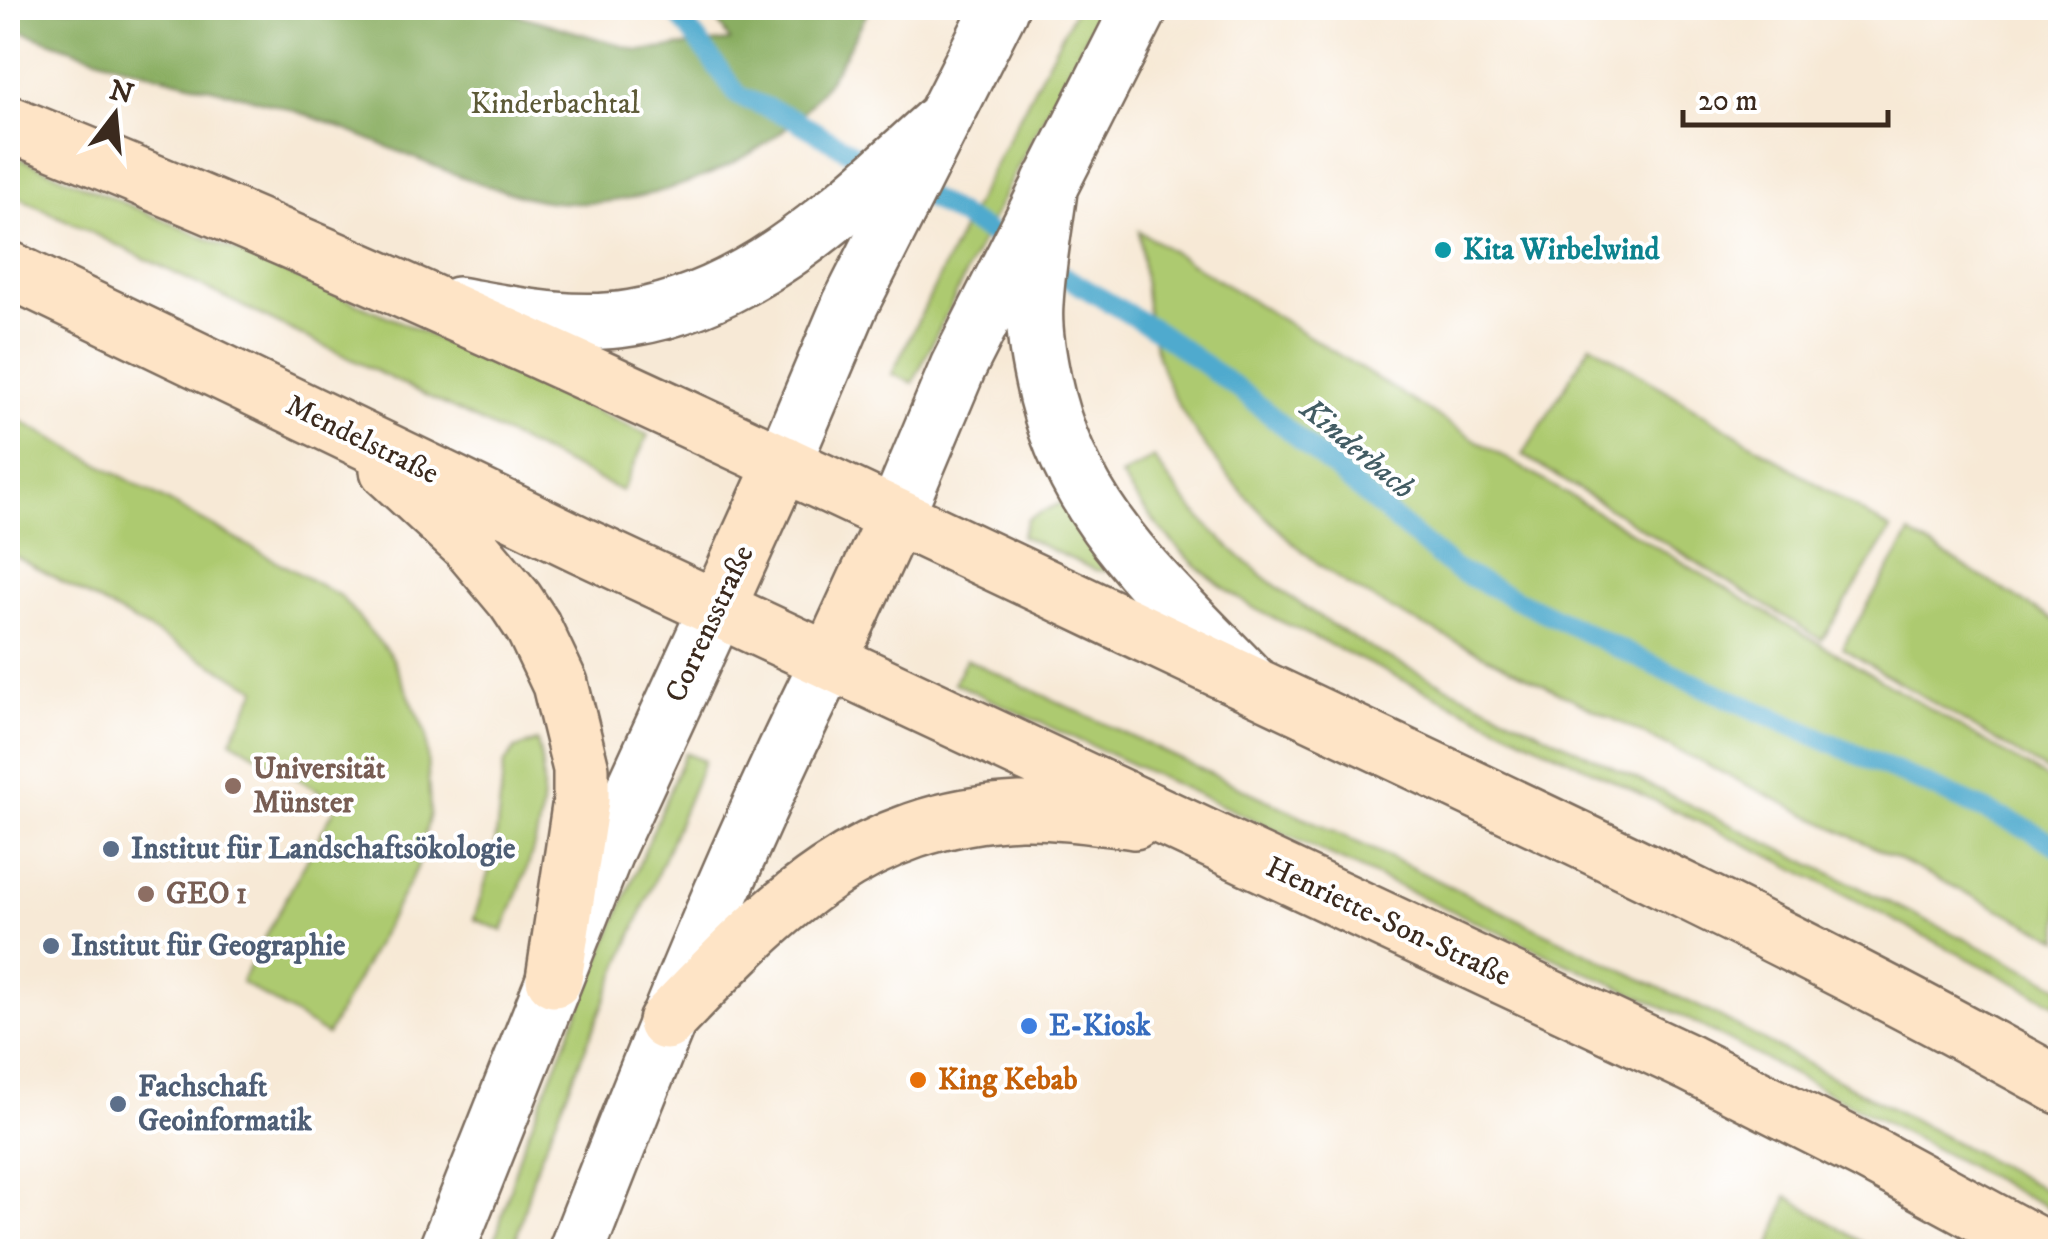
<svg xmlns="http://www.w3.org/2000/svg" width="2068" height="1259" viewBox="0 0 2068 1259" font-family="'IM FELL DW Pica',serif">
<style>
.green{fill:#adca70;stroke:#747a47;stroke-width:2.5}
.forest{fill:#8aae62;stroke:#626c40;stroke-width:2.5}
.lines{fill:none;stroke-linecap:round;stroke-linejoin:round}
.stream{stroke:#50aace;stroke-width:20}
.minor-casing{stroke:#7d6d5e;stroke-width:60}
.secondary-casing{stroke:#7d6d5e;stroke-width:60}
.minor{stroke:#fff;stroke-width:55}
.secondary{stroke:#fee4c6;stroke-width:55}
.culture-dot{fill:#0f9aa8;stroke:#fff;stroke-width:4}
.education-dot{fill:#8d6e63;stroke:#fff;stroke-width:4}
.service-dot{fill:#5c6f8a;stroke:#fff;stroke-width:4}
.shop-dot{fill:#3f7fe0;stroke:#fff;stroke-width:4}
.food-dot{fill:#e8710a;stroke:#fff;stroke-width:4}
.labels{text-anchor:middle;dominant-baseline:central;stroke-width:8;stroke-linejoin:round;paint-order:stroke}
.park-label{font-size:30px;fill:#5d5a37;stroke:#fff}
.culture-label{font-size:30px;font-weight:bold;fill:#0d838f;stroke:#fff;text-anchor:start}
.street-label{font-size:30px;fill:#3b2a1e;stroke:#fff}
.education-label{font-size:30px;font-weight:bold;fill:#785e54;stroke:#fff;text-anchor:start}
.service-label{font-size:30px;font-weight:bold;fill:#4e5e75;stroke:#fff;text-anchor:start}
.shop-label{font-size:30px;font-weight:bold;fill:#366cbe;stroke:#fff;text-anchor:start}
.food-label{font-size:30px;font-weight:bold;fill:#c56008;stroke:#fff;text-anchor:start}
.water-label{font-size:32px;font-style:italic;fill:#435d64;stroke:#fff}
</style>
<rect width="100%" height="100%" fill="#fff"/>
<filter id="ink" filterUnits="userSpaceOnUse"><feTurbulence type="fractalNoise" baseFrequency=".01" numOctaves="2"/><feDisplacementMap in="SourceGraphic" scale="20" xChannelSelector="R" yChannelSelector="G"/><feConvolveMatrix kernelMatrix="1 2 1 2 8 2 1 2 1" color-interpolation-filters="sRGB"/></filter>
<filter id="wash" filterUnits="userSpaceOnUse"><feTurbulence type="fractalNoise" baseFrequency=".0048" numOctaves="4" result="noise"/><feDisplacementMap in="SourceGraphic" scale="40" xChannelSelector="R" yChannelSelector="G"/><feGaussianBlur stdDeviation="2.25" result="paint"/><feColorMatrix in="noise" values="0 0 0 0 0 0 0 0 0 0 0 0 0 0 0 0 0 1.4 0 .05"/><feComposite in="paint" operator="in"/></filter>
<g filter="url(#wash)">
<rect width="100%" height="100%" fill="#f7e9d6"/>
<path class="green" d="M1076,8H1101L1011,180L913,383L892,374L985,183Z
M8,153L405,324L648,435L622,491L8,192Z
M1139,231L1484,445L2060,786V939L1402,615C1384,605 1366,595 1348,585C1279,541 1183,439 1159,360C1145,318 1144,274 1139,231Z
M1591,344L1891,530L1822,640L1523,455Z
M8,414L340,596L392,657L426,734L430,813L417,868L327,1035L241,982L338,802L231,740L257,689L8,552Z
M1154,458C1209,544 1297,608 1385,656L2032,972L2060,987V1006L1766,854L1257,610C1199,575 1158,533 1121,476Z
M1067,500L1107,567L1104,571L1095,570L1021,536L1028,519Z
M1910,534L2060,624V779L1842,648Z
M966,659L1410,867L1710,1012L2060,1198V1214L1678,1014L954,683Z
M537,741C556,808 527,869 503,931L474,919L494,855L504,764L515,749Z
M685,753L704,761L535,1170L513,1251H492L521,1150Z
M1787,1196L1876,1251H1769Z"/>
<path class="forest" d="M8,8H495L639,51L730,41L710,8H870C851,43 833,80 805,110C744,176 614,220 526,197C447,177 375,138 298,112C245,94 191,85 137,69C93,57 50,42 8,26Z"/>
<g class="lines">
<path class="stream" d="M673,8L739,96L790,117L883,171
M912,188L1017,249
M1042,263L1159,332L1245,394L1454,569L1655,666L2030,830L2060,848"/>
</g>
</g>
<g filter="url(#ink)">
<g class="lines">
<defs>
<path id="minor" d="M1050,183C1045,223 1037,264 1035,304C1033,329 1038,356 1043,380C1070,514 1161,588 1251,683
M458,305C515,315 574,328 632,318C757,297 851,201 942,120
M783,463L850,305L1000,8
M895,517L958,367L1140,8
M446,1252L606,850L717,609
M576,1252C654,1052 733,853 829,661"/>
<path id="secondary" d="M8,123C396,278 773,458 1151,637C1457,782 1765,921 2060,1086
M8,269L581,545L1689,1063L1869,1154L2050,1252
M388,470L468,544L515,600L533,627L560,684L581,769V800L554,979
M717,609L783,463
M829,661L895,517
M666,1022C771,913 857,818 1020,811C1058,810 1096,816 1134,821"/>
</defs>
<use href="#minor" class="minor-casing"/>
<use href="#secondary" class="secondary-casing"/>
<use href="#minor" class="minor"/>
<use href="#secondary" class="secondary"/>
</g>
</g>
<circle class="culture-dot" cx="1443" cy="250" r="10"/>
<g class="education-dot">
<circle cx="233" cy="786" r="10"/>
<circle cx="146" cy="894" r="10"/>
</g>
<g class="service-dot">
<circle cx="111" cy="849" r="10"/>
<circle cx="51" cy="946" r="10"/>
<circle cx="118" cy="1104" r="10"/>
</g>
<circle class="shop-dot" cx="1029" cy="1026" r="10"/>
<circle class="food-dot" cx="918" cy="1080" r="10"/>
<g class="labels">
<g class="park-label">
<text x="555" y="104">Kinderbachtal</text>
</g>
<g class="culture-label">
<text x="1463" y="250">Kita Wirbelwind</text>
</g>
<g class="street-label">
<text transform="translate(362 440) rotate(26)">Mendelstraße</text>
<text transform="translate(710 624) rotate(-65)">Corrensstraße</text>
<text transform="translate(1388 922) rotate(25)">Henriette-Son-Straße</text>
</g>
<g class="education-label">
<text x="253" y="769">Universität<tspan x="253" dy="34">Münster</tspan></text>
<text x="166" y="894">GEO 1</text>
</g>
<g class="service-label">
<text x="131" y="849">Institut für Landschaftsökologie</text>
<text x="71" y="946">Institut für Geographie</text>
<text x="138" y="1087">Fachschaft<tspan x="138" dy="34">Geoinformatik</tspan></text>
</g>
<g class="shop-label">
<text x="1049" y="1026">E-Kiosk</text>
</g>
<g class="food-label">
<text x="938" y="1080">King Kebab</text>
</g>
<g class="water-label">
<text transform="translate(1357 449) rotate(40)">Kinderbach</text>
</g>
</g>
<rect width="2068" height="1259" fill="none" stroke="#fff" stroke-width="40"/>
<g transform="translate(115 115) rotate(16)" stroke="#ffffff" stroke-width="8" paint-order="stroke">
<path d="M0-8L18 38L0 25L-18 38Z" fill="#3b2a1e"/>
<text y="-15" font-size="28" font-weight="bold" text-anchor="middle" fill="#3b2a1e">N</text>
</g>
<path d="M1683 110v15h205v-15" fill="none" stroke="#3b2a1e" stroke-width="5"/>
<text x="1698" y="110" font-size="30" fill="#3b2a1e" stroke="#ffffff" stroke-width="8" paint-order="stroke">20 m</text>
</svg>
